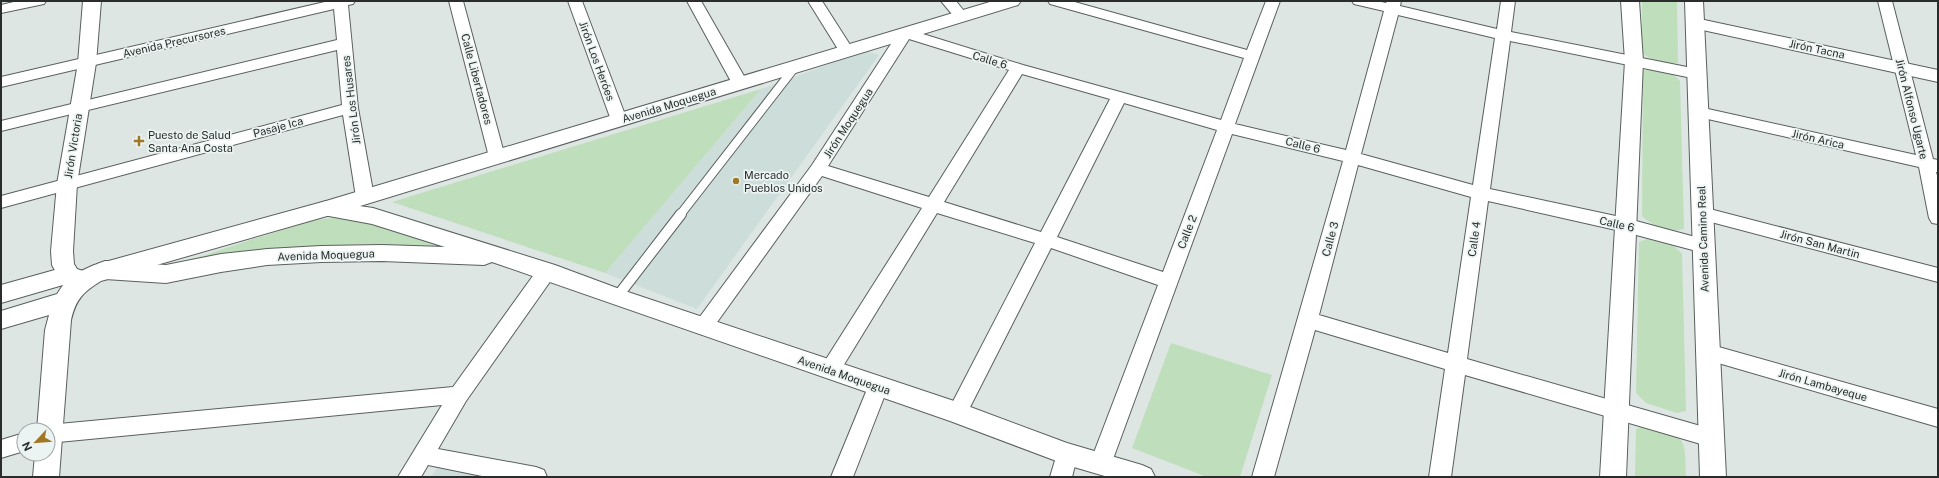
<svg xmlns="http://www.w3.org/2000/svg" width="1939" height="478" viewBox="0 0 1939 478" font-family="'Public Sans',sans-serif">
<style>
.built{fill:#ccddda}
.green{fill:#bfdebb}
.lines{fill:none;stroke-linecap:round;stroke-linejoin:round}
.service-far1-casing{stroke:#59605f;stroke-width:10}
.service-casing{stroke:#59605f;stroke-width:12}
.minor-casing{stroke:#59605f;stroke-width:2}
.tertiary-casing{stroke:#59605f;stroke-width:2}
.secondary-casing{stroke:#59605f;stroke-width:2}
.service-far1{stroke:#fff;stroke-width:8}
.service{stroke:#fff;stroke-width:10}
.minor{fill:#fff;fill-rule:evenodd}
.tertiary{fill:#fff;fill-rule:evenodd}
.secondary{fill:#fff;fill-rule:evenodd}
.poi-dot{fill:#9f7725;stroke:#ebf4f2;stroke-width:1.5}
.labels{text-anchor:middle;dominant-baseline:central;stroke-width:3.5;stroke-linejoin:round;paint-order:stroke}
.street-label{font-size:11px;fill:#2a2d2c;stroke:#ebf4f2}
.poi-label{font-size:11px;fill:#2a2d2c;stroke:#ebf4f2;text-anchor:start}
</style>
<rect width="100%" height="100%" fill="#dee6e4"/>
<path class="built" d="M865,51L879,55L697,309L605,273L761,89Z
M438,466L488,477H431Z"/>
<path class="green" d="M1642,1H1677L1678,63C1666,65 1651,60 1642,53Z
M1650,69L1673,74L1680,81L1684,229C1670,233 1652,226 1642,216L1643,71Z
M761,89L605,273L392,202Z
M341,217L377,221L438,243V246L364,244L300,248L175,265L253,239L316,220Z
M1647,239L1674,246L1682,254L1686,411L1677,413L1646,403L1636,393L1639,242Z
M1171,343L1272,375L1240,477H1207L1132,448Z
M1645,426C1686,437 1685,434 1686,477H1635L1636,429Z"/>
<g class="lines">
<defs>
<path id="service-far1" d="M680,215L795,67"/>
<path id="service" d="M617,297L681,214"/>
<path id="minor" d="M18,1H46L44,4L1,13V5Z
M329,1H355L353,4L348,5L358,108L374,197L371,201L365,203L359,201L356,197L343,115L1,208V196L342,105L337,50L1,131V121L337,40L334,9L1,87V77Z
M449,1H463L505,157L503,161L497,163L491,161L489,157Z
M568,1H582L627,120L625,124L619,125L613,124L611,120Z
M687,1H701L748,83L746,87L740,88L734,87Z
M808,1H822L854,51L851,54L846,56L841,54Z
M941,1H956L968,16L966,19H956Z
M1048,1H1071L1247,50L1266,1H1280L1235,124L1346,150L1384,11L1354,4L1352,1H1377L1386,3L1387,1H1401L1400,6L1497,29L1501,1H1515L1511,32L1702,70L1705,74L1702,78L1697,79L1510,41L1490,189L1625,218L1710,241L1713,246L1710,251L1704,253L1625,232L1488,201L1467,359L1711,429L1718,432L1721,438L1718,444L1711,447L1465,375L1451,477H1429L1445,369L1315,330L1274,477H1252L1343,161L1232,134L1109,470L1101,472L1093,470L1090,463L1158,285L1051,248L964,419L957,422L950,419L947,413L1035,243L937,213L837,376L830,378L823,376L820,370L823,364L922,208L822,176L710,332L703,335L696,332L693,327L696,322L812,165L900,30H910L1023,65L1221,120L1244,58L1050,4ZM1398,15L1495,38L1473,185L1361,154ZM909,39L1009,70L929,197L828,166ZM1022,74L1110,99L1041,232L944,202ZM1124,103L1217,130L1163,272L1057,237ZM1358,165L1471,197L1448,353L1319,315Z
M1878,1H1892L1933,159L1938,160V172H1936L1938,179V224L1932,223L1929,218L1919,167L1699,117L1693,116L1691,112L1693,108L1699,107L1916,155Z
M1702,207L1938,268V282L1696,218L1693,213L1696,208Z
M547,264L554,266L556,271L554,276L466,401L438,449L536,467L544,470L547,477H487L428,465L421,477H398L442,405L48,443V430H39L41,428L48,425L453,387L540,266Z
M1708,344L1938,409V427L1701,358L1698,352L1701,346Z
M878,379L885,381L888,387L853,477H831L868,387L871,381Z
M24,433V451L1,458V440Z
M1067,445L1075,447L1078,454L1072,477H1050L1059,447Z"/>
<path id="tertiary" d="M83,1H101L96,63L77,184L73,251L74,264L77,269L92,274L95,280L92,286L84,289L61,281L52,265L51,251L57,184L78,63Z
M1621,1H1639L1643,61L1626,477H1600L1625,61Z
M1695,18L1938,70V82L1689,27L1686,23L1689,19Z
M326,201L373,208L555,265L625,291L957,402L1067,443L1142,465L1151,469L1155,477H1108L1067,465L950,421L492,262L484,265L382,261L321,262L267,265L221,272L166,283L105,279L97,276L94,270L97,264L105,261L166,265L221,254L267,249L321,246L382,245L445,247L372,224L318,214L315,209L318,204Z"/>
<path id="secondary" d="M993,1H1021L1018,5L334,214L101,281C83,292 76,299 71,320L59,477H33L35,454H48V430H37L45,330L49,315L1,329V311L57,294L63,285L1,303V285L69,266L77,269L79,272L94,265L326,201Z
M1685,1H1703L1726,477H1700Z"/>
</defs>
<use href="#service-far1" class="service-far1-casing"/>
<use href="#service" class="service-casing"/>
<use href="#minor" class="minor-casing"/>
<use href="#tertiary" class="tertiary-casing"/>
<use href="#secondary" class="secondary-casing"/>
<use href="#service-far1" class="service-far1"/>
<use href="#service" class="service"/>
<use href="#minor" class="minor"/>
<use href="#tertiary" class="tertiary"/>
<use href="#secondary" class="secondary"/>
</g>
<g class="poi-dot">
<path d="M137 135h4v4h4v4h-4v4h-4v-4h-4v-4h4z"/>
<circle cx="736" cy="181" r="4"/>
</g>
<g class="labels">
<g class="street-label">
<text transform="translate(174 42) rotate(-13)">Avenida Precursores</text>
<text transform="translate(1817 49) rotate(12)">Jirón Tacna</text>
<text transform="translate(990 60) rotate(17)">Calle 6</text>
<text transform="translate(597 61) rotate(70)">Jirón Los Heróes</text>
<text transform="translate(477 79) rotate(75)">Calle Libertadores</text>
<text transform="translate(351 100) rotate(-97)">Jirón Los Husares</text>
<text transform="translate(669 105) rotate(-17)">Avenida Moquegua</text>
<text transform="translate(1912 109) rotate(76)">Jirón Alfonso Ugarte</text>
<text transform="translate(848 123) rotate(-57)">Jirón Moquegua</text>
<text transform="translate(278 127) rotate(-15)">Pasaje Ica</text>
<text transform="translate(1818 139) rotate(13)">Jirón Arica</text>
<text transform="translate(1303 145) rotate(14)">Calle 6</text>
<text transform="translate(73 146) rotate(-81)">Jirón Victoria</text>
<text transform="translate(1617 224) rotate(13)">Calle 6</text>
<text transform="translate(1187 232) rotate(-69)">Calle 2</text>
<text transform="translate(1330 239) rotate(-75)">Calle 3</text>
<text transform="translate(1474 239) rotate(-82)">Calle 4</text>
<text transform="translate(1703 239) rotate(-92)">Avenida Camino Real</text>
<text transform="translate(1820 244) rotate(15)">Jirón San Martin</text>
<text transform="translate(326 255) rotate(-2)">Avenida Moquegua</text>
<text transform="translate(844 375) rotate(19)">Avenida Moquegua</text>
<text transform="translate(1823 385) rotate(16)">Jirón Lambayeque</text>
</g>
<g class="poi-label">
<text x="148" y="135">Puesto de Salud<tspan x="148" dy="13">Santa Ana Costa</tspan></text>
<text x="744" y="175">Mercado<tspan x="744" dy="13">Pueblos Unidos</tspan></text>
</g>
</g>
<rect width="1939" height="478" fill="none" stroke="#2a2d2c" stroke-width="4"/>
<g transform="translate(36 442) rotate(244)"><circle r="19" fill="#ebf4f2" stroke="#9ea4a3"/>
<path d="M0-3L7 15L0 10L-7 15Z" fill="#9f7725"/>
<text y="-6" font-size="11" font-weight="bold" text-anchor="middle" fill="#2a2d2c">N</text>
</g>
</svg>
